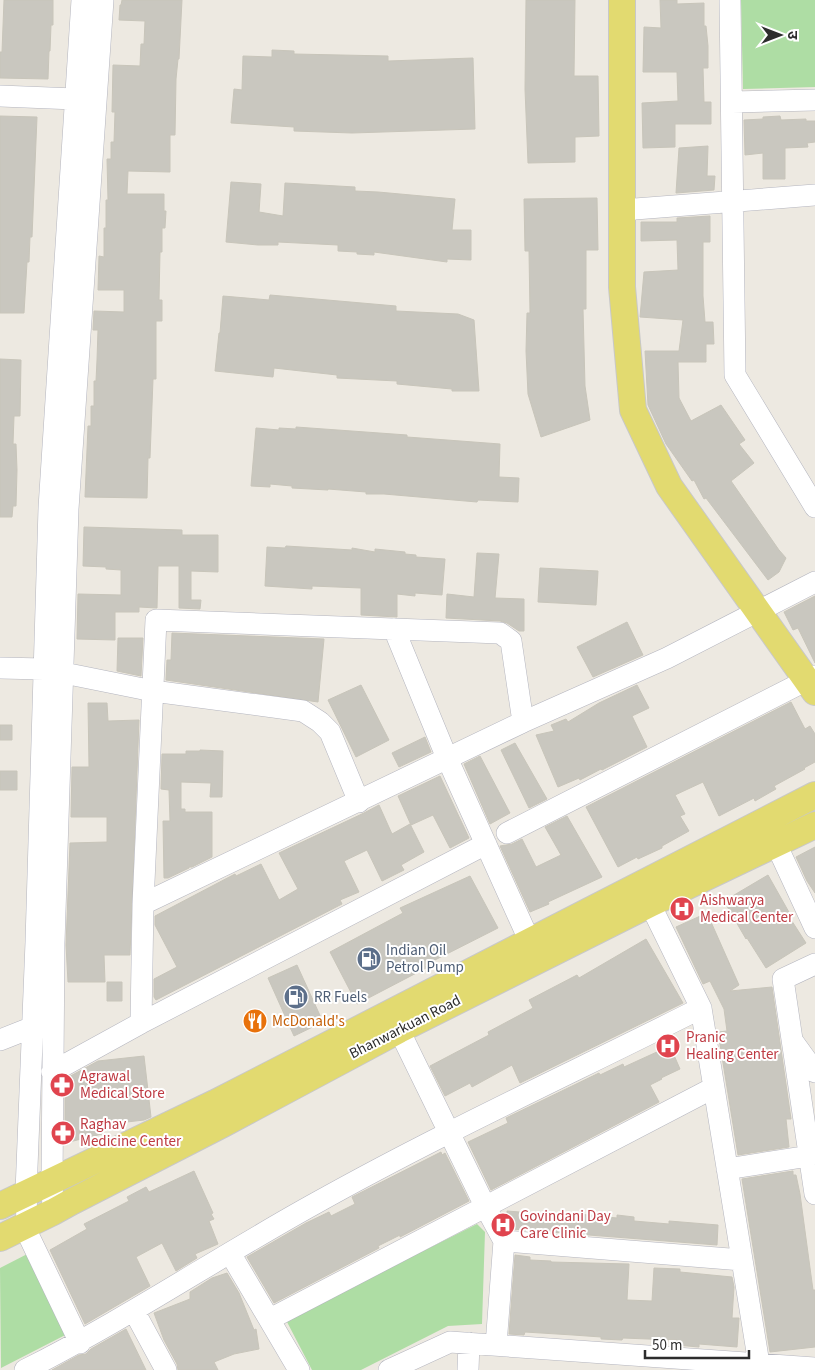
<svg xmlns="http://www.w3.org/2000/svg" width="815" height="1370" viewBox="0 0 815 1370" font-family="'Source Sans 3','Noto Sans Devanagari',sans-serif">
<style>
.park{fill:#aedda4}
.building{fill:#c9c7bf;stroke:#c8c5ba}
.lines{fill:none;stroke-linecap:round;stroke-linejoin:round}
.minor-casing{stroke:#b4b5bf;stroke-width:22}
.major-casing{stroke:#c8c8c8;stroke-width:28}
.minor{stroke:#fff;stroke-width:21}
.major{stroke:#e2da70;stroke-width:26}
.labels{text-anchor:middle;dominant-baseline:central;stroke-width:4;stroke-linejoin:round;paint-order:stroke}
.health-label{font-size:15px;fill:#be3a42;stroke:#fff;text-anchor:start}
.service-label{font-size:15px;fill:#4e5e75;stroke:#fff;text-anchor:start}
.food-label{font-size:15px;fill:#c56008;stroke:#fff;text-anchor:start}
.street-label{font-size:15px;fill:#2d2d2d;stroke:#fff}
</style>
<rect width="100%" height="100%" fill="#ede9e1"/>
<path class="park" d="M741,0H815V87L743,89Z
M477,1224L485,1232L482,1324L448,1326L361,1370H312L286,1320Z
M37,1249L77,1329L1,1368L0,1268Z"/>
<path class="building" d="M4,0H53V25H51L50,51H49L48,79L0,78V52H2Z
M122,0H182L179,59H178L176,79L175,135H170V172L128,171L127,194H164V211H166L165,228H162V252H160L159,300H162V321H156V379H153L150,458H148L147,498L85,497L88,426H91V406H94V381H96L97,360L98,330H93L94,311L124,312V290H98L99,256L104,257V228H106V200H108L107,159H111V142H114L115,112H112L113,65L140,66L141,44H144L145,21L119,20L120,5H121Z
M526,0H575L574,76H598L599,136L575,137V162L528,163L525,89Z
M660,0H677V4L704,3V26H706L708,46V68H703L704,102H711V124H675V147L643,148L642,103L678,101L677,72H643L644,27L661,28Z
M272,50L294,51V54L388,56V61L473,58L475,129L352,133L294,131V127L231,123L234,89L242,90L243,56L272,57Z
M0,116L37,117L32,237H30L29,262H27L24,313H0Z
M780,116L781,120L806,119V121H815V142L807,143L808,147L785,148V179H763V153L745,155L744,120L763,119V117Z
M708,146L707,176H715L714,190L676,193L679,148Z
M231,182L261,184L259,212L283,216L285,183L355,187V191L378,192L455,199L452,230H471V260L447,259V262L374,252V255L357,254V252L338,251V245L278,242V245H258L226,242Z
M597,198L598,250H586V309H583L585,386L590,420L541,437L528,394L526,351L527,313H530L529,251H525L524,199Z
M710,216V242H703V296L705,322H713L714,344H706V362H678L679,398L691,421L721,405L745,440L739,444L754,463L731,481L779,550L786,558L779,572L768,580L706,498L704,499L694,480L692,481L666,444L648,405L645,351H679L683,320L640,317L644,272L678,270L677,240L641,241V222H677V218Z
M270,295L396,306V311L458,314L474,320L479,391H452V389L397,384V381L337,378V375L274,368L273,377L215,371L219,333H220L223,296L269,300Z
M0,359L21,360L20,416H14L13,444H16L17,470L16,506H13L12,517H0Z
M296,427L407,435V437L500,444L499,477L519,478L518,502L478,500L477,502L384,494H366V492L328,489V490L292,488V486L270,484V487L251,486L256,428L279,430V428L296,429Z
M84,527L182,530V535H218V572L191,571V600H201L200,609L179,608V566H158L157,608L139,607V612H115V640L77,639L78,594L121,595V570L106,569V567L83,566Z
M286,546L352,550V548L375,552V549L405,552V554L416,555V557L445,559L442,595L415,593V596L397,594V617L361,615V588L312,586V589L265,586L267,547L285,548Z
M477,553L499,554L495,598L524,599V631H519L507,623L500,621L446,618L447,594L474,597Z
M540,568L598,571L596,605L538,602Z
M815,596V663L798,628L793,630L784,612Z
M627,622L643,655L593,677L577,647Z
M172,633L324,639L318,702L166,680L167,660H171Z
M118,638H143L141,676L117,671Z
M361,685L389,740L356,757L328,700Z
M637,685L649,708L632,716L647,747L602,770L601,769L580,780L579,778L558,787L536,735L554,731L551,725L566,719L568,722L599,703Z
M791,702L805,729L810,726L815,734V762L804,768L805,769L774,786L776,789L755,801L754,798L719,816L703,782L675,795L685,814L680,816L689,831L662,846V848L638,859L637,857L618,867L586,807Z
M88,703H107L108,721L139,720L130,955H104L105,982H68L66,945L70,843L107,842V817H71L72,767H89Z
M0,725H12V740H0Z
M425,737L431,752L399,767L392,753Z
M515,743L547,799L529,808L501,750Z
M200,750L223,751L222,797H210L211,783L181,782V809H185V812H212V857L192,867H189V868L168,878H164L163,821H170L169,790L161,789L162,754H186V751H200Z
M480,756L510,813L490,824L464,764Z
M0,771H17V790H0Z
M440,776L469,838L450,848L433,815L411,825L398,796Z
M379,805L392,834L410,824L424,852L401,865L404,870L382,881L367,850L344,861L359,892L340,900L342,904L156,1000L154,997V979L177,967L155,925V916L235,874L236,876L261,864L279,900L298,889L279,853L364,813Z
M567,816L602,877L548,902L549,904L530,912L500,846L512,844L522,839L536,867L561,855L545,827Z
M815,847V893L807,881L796,857Z
M768,875L790,914L788,915L806,943L766,968L747,938L746,939L724,901Z
M470,876L498,928L425,965L426,968L357,1004L330,952L403,913L400,908Z
M707,913L739,985L730,991L772,987L791,1119H786L789,1147L738,1155L718,1032L727,1031L724,1009L710,981L703,984L676,927Z
M646,939L683,1003L520,1083L512,1065L472,1087L470,1083L445,1096L430,1066L489,1035L488,1032L533,1008L529,1000L577,975L579,978Z
M297,965L323,1022L294,1036L268,978Z
M107,982H122V1001H107Z
M670,1046L680,1069L661,1078L662,1079L650,1085L659,1102L491,1190L468,1142L508,1123L506,1118L599,1073L600,1075L623,1064L624,1067Z
M144,1056L151,1117L144,1120L101,1125L102,1134L65,1143V1079L98,1061Z
M441,1152L442,1155L445,1153L469,1201L400,1237V1235L378,1246L379,1248L274,1303L247,1257L306,1223L329,1212L331,1216L355,1204L352,1197Z
M194,1171L213,1213L211,1214L214,1219L209,1221L218,1244L195,1254L197,1258L176,1271L162,1243L136,1257L150,1286L85,1324L50,1250L87,1229L84,1224L129,1201L127,1197L146,1187L149,1192Z
M793,1171V1175H796L800,1194L813,1290H815V1347L770,1352L742,1179Z
M507,1211L569,1216V1213L617,1218V1215L634,1217V1221L669,1224V1221L718,1225L717,1245L512,1229L507,1219Z
M515,1255L530,1257V1260L551,1261V1262L629,1264L627,1300L652,1301L654,1268L680,1269V1272L732,1277L734,1287L732,1318H739L737,1347L699,1344V1347L676,1345L677,1340L648,1339L623,1338L622,1340L601,1339V1337L573,1335L525,1332L524,1335L509,1334Z
M227,1273L239,1293L254,1330L256,1329L259,1349L234,1354L214,1362L218,1370H178L177,1364L164,1340L154,1313L190,1299V1292L212,1278Z
M126,1329L146,1370H52L79,1355L86,1354L91,1349Z"/>
<g class="lines">
<defs>
<path id="minor" d="M730,0L735,375L815,507
M0,96L75,99
M732,102L815,100
M622,210L815,195
M394,629L447,758L530,942
M0,668L44,669L153,691L303,711L320,722L330,732L359,802
M507,833L815,676
M776,844L815,928
M143,904L523,722L667,658L815,582
M650,904L701,1008L759,1364
M815,964L783,979L815,1194
M141,1023L143,904L156,620L500,633L511,641L523,722
M399,1030L485,1206L504,1241L496,1345
M0,1040L33,1027
M794,1043L815,1072
M52,1072L141,1023L486,844
M727,1169L809,1156
M53,1212L52,1182L54,943L68,509L103,0
M27,1225L26,1192L36,942L49,508L82,0
M24,1226L80,1343
M504,1241L742,1260
M230,1253L299,1370
M134,1311L166,1370
M270,1319L713,1088
M25,1370C125,1320 218,1257 316,1203C441,1133 572,1073 701,1008
M389,1370L450,1342L815,1368
M468,1370L469,1343"/>
<path id="major" d="M622,0V287L633,410L669,486L815,692
M0,1206L215,1103L815,795
M0,1238L53,1212L71,1202L223,1124L399,1030L650,904L815,825"/>
</defs>
<use href="#minor" class="minor-casing"/>
<use href="#major" class="major-casing"/>
<use href="#minor" class="minor"/>
<use href="#major" class="major"/>
</g>
<defs>
<symbol id="hospital-disc" viewBox="-11 -11 22 22"><circle r="9.5" fill="#e0444e" stroke="#fff"/><path d="M-5-5h3v3.5h4V-5h3V5h-3V1.5h-4V5h-3Z" fill="#fff"/></symbol>
<symbol id="fuel-disc" viewBox="-11 -11 22 22"><circle r="9.5" fill="#5c6f8a" stroke="#fff"/><path d="M-5.5-6h7V0h2V4h1.3V-2.5L3-4.5l.8-.8L6-3V5H2.5V1h-1V6h-7ZM-4.2-4.7v3.2H.2V-4.7Z" fill="#fff"/></symbol>
<symbol id="restaurant-disc" viewBox="-11 -11 22 22"><circle r="9.5" fill="#e8710a" stroke="#fff"/><path d="M-5-6h1v4h1v-4h1v4h1v-4h1v5L-1.5 .5V6h-2V.5L-5-1ZM5-6V6H3V1.5H1.5Q1.5-4 5-6Z" fill="#fff"/></symbol>
<symbol id="pharmacy-disc" viewBox="-11 -11 22 22"><circle r="9.5" fill="#e0444e" stroke="#fff"/><path d="M-2-6h4v4h4v4h-4v4h-4v-4h-4v-4h4Z" fill="#fff"/></symbol>
</defs>
<g fill-rule="evenodd">
<use href="#hospital-disc" x="668" y="895" width="28" height="28"/>
<use href="#fuel-disc" x="355" y="945" width="28" height="28"/>
<use href="#fuel-disc" x="282" y="983" width="28" height="28"/>
<use href="#restaurant-disc" x="241" y="1007" width="28" height="28"/>
<use href="#hospital-disc" x="654" y="1032" width="28" height="28"/>
<use href="#pharmacy-disc" x="48" y="1071" width="28" height="28"/>
<use href="#pharmacy-disc" x="49" y="1119" width="28" height="28"/>
<use href="#hospital-disc" x="489" y="1211" width="28" height="28"/>
</g>
<g class="labels">
<g class="health-label">
<text x="700" y="900">Aishwarya<tspan x="700" dy="17">Medical Center</tspan></text>
<text x="686" y="1037">Pranic<tspan x="686" dy="17">Healing Center</tspan></text>
<text x="80" y="1076">Agrawal<tspan x="80" dy="17">Medical Store</tspan></text>
<text x="80" y="1124">Raghav<tspan x="80" dy="17">Medicine Center</tspan></text>
<text x="520" y="1216">Govindani Day<tspan x="520" dy="17">Care Clinic</tspan></text>
</g>
<g class="service-label">
<text x="386" y="950">Indian Oil<tspan x="386" dy="17">Petrol Pump</tspan></text>
<text x="314" y="997">RR Fuels</text>
</g>
<g class="food-label">
<text x="272" y="1021">McDonald's</text>
</g>
<g class="street-label">
<text transform="translate(405 1027) rotate(-27)">Bhanwarkuan Road</text>
</g>
</g>
<g transform="translate(780 35) rotate(90)" stroke="#ffffff" stroke-width="4" paint-order="stroke">
<path d="M0-4L9 19L0 12L-9 19Z" fill="#2d2d2d"/>
<text y="-8" font-size="14" font-weight="bold" text-anchor="middle" fill="#2d2d2d">उ</text>
</g>
<path d="M645 1350v8h104v-8" fill="none" stroke="#2d2d2d" stroke-width="2.5"/>
<text x="652" y="1350" font-size="15" fill="#2d2d2d" stroke="#ffffff" stroke-width="4" paint-order="stroke">50 m</text>
</svg>
